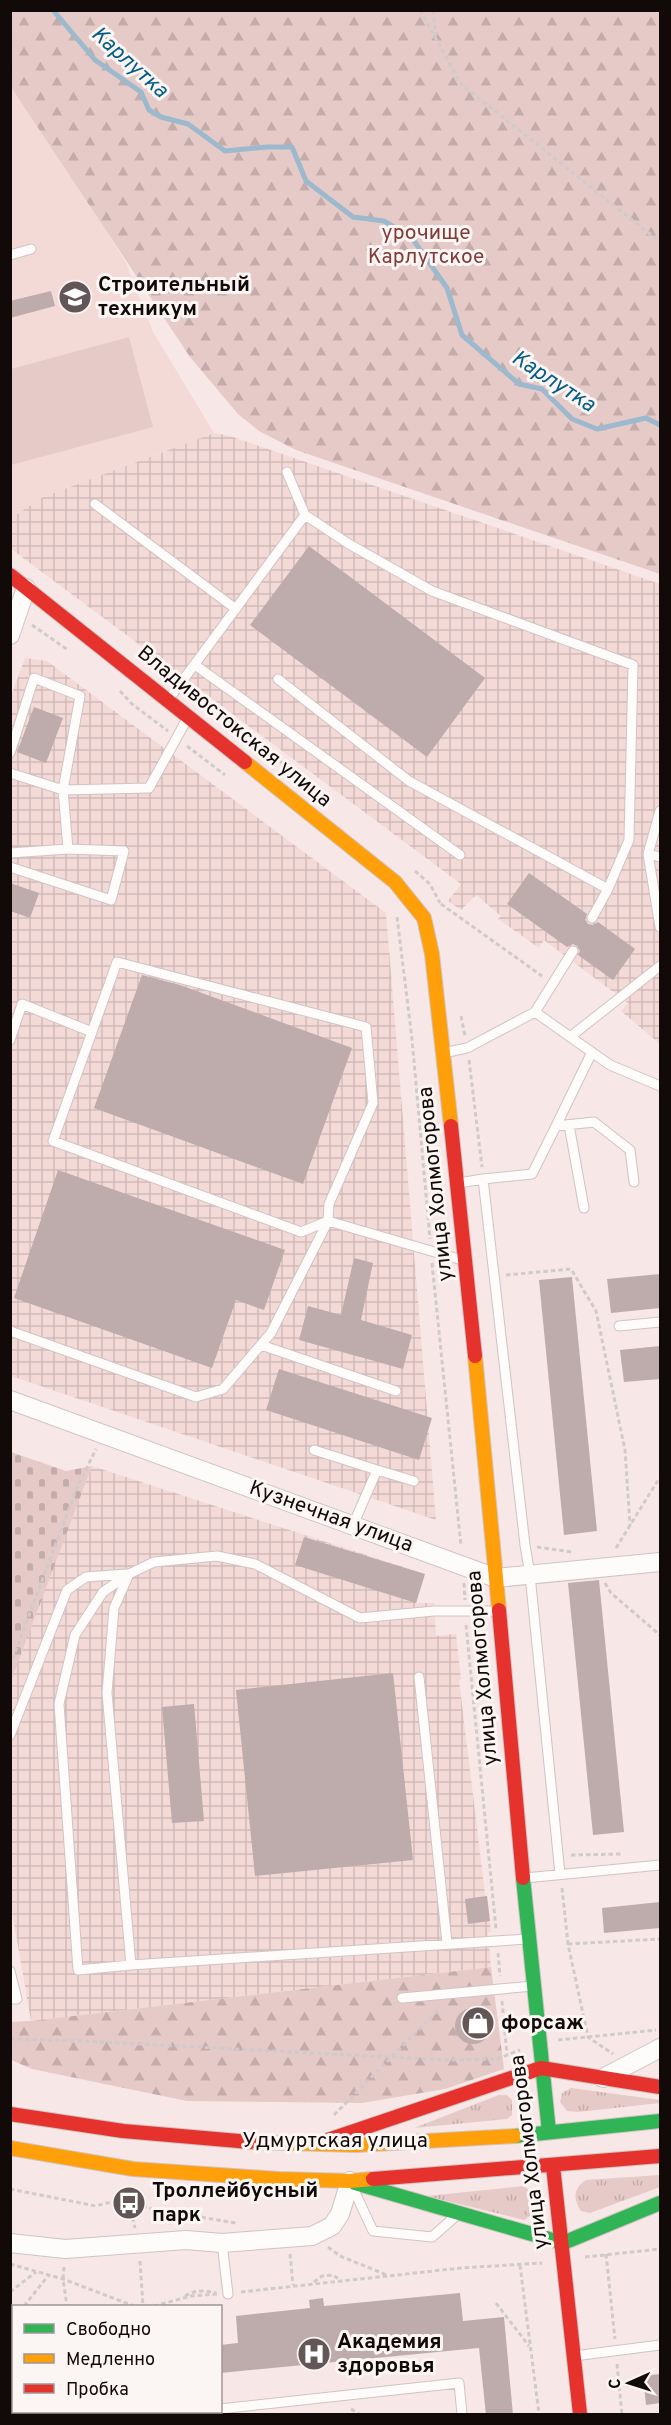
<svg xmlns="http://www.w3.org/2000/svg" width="671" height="2425" viewBox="0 0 671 2425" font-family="Overpass,sans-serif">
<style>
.built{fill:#f4dad7}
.industrial{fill:url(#industrial-grid)}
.grass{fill:url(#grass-tufts)}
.forest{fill:url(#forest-firs)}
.cemetery{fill:url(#cemetery-stones)}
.pitch{fill:#e6cac8}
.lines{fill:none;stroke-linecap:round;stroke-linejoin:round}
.stream{stroke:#9cb9ce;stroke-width:5}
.building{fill:#bdacab}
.lane-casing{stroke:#d0c4c3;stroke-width:11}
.street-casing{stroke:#d0c4c3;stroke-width:20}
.fast-casing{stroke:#d0c4c3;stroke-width:16}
.slow-casing{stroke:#d0c4c3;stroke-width:16}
.jam-casing{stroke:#d0c4c3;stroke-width:16}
.path{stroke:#d0cbca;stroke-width:3;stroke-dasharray:4.5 3;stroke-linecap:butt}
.lane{stroke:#fefbfb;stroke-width:9}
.street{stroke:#fefbfb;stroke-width:18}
.fast{stroke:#30b455;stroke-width:14}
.slow{stroke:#ff9f0a;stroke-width:14}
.jam{stroke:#e5322d;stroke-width:14}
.labels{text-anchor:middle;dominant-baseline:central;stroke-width:6;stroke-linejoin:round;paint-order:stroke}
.park-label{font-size:21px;fill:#813a38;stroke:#fbf5f4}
.poi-label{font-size:21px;font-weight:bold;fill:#120909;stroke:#fbf5f4;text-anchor:start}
.street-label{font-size:21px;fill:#120909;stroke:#fbf5f4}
.water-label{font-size:22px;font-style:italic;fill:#035d86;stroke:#fbf5f4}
</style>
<defs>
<pattern id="industrial-grid" width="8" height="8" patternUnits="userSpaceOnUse" patternTransform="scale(1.5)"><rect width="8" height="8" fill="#f4dad7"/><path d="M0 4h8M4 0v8" fill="none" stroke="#d0bab7"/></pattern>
<pattern id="grass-tufts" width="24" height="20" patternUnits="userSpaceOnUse" patternTransform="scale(1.5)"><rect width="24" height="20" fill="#e6cac8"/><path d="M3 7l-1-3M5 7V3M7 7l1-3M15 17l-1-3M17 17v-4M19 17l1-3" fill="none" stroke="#c4acaa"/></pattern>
<pattern id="forest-firs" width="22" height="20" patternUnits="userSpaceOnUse" patternTransform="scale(1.5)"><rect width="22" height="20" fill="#e6cac8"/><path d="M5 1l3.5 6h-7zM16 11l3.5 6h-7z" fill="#c4acaa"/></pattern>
<pattern id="cemetery-stones" width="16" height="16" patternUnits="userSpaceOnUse" patternTransform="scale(1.5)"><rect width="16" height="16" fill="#e6cac8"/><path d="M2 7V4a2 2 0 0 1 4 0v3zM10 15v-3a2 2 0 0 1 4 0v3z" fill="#c4acaa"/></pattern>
</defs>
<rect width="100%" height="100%" fill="#f7e7e6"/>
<path class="built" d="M10,77L126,263L153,332L214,433L43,497L13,520L10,519Z"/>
<path class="industrial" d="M214,433L230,436L660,584V1044L621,1011L628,1003L544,940L539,948L498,919L501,916L476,895L461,910L448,901L461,884L11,549L10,519L43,497Z
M25,658L47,661L386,913L436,1520L11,1376L10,699Z
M92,1466L425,1574L416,1603H434L436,1636L456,1634L461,1679L459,1680L486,1902H488L491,1932H488L491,1967L31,2021L11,1906L10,1681Z"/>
<path class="grass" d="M571,2088L660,2100V2103L578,2112L567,2111L560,2102L562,2093Z
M499,2095H507L512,2100V2115L507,2119L414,2128Z
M660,2175V2187L590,2213L581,2211C573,2199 573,2188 586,2180Z
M524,2186C538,2196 541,2211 524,2220L427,2196Z"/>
<path class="forest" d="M10,11H660V574L296,450L259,431L238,414L190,357L11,87Z
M491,1967L504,2069L445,2089L362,2103L187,2101L32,2069L11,2060L10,2022L31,2021Z"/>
<path class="cemetery" d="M11,1452L66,1471L92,1466L11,1681Z"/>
<path class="pitch" d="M129,337L153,427L11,465V369Z"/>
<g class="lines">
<path class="stream" d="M53,10L95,60L141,92L149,110L161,117L188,124L225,151L267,147H292L306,181L353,217L384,221L412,238L447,288L462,335L519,384L542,389L572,419L597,429L646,418L660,425"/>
</g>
<path class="building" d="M51,291L55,306L10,318V301Z
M309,546L485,678L427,757L250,625Z
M34,707L63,718L46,763L17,752Z
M529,873L587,914L585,919L588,924L593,925L598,922L635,949L613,980L578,955L580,951L577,946L573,944L567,947L507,904Z
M10,883L39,893L30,918L10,911Z
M142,975L180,985L352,1048L303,1184L94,1108Z
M58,1170L285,1250L264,1310L236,1300L212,1368L14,1298Z
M354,1258L373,1263L361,1320L412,1335L403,1369L299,1340L308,1306L341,1315Z
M660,1274V1308L611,1313L607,1279Z
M572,1277L597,1531L564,1535L539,1280Z
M660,1346V1379L624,1382L620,1350Z
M279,1369L432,1418L419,1460L266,1410Z
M304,1537L425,1574L416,1603L295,1565Z
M599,1580L624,1832L593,1835L568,1583Z
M393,1673L413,1860L255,1876L236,1690Z
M194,1704L204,1821L172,1823L162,1707Z
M487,1896L490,1921L468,1924L465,1899Z
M660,1902V1928L604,1933L602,1908Z
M455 2026a18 18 0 1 1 36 0a18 18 0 1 1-36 0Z
M460,2293L463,2321L504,2317L513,2415H486L479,2348L220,2373V2345L238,2343L236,2316L310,2308L309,2300L323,2298L324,2306Z
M660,2374V2403L646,2405L643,2376Z"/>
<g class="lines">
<defs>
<path id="lane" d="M10,255L31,249
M287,472L305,515
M95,504L236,609
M195,665L460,855
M278,679L409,781L608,889L592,918
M169,699L305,515L349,544L432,591L633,665L629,840L608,889
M10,753L34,678L80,696L63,790L68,849
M10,773L63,790L149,788L187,719
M660,811L648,854L660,927
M10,853L68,849L124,851L111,900L10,867
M648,854L660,857
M535,1012L573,951
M570,1037L660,966
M10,1040L22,1004L92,1032
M443,1053L467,1048L535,1012L610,1065L660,1086
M569,1125L584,1208
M556,1126L592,1052
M483,1179L532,1174L556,1126L594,1122L630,1150L634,1182
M459,1183L483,1179L525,1545L530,1575L560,1874
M619,1326L660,1322
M10,1331L196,1397L223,1389L271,1333L328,1221L329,1204L373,1103L366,1027L117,962L53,1141L301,1232L328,1221L462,1260
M261,1345L396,1391
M314,1450L377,1470L353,1525
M377,1470L414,1481
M129,1574L103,1592L75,1635L59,1704L78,1970L131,1965L527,1939
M419,1677L447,1943
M10,1735L67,1590L86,1577L126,1574
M525,1878L660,1865
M131,1965L107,1693L114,1608L129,1574L154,1562L217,1556L255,1564L360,1618L434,1611H497
M10,1971L17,1999H10
M402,1998L533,1986
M352,2186L373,2231L432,2237L457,2215
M222,2243L228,2294
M574,2356L660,2345
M220,2409L459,2383L462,2414
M176,2414L201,2412"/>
<path id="street" d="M10,635L26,588
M10,1400L496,1578L660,1562
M603,2078L660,2048
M10,2243L65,2249L186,2240L222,2243L312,2236L332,2226L340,2214L350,2181"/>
<path id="fast" d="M523,1878L549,2132
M515,2136L660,2121
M355,2183L563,2243L660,2203"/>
<path id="slow" d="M245,762L395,882L424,918L432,954L451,1126
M475,1356L499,1610
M250,2142L356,2145L515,2136
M10,2148L133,2169L279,2179L350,2181L373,2179"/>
<path id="jam" d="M10,575L245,762
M451,1126L475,1356
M499,1610L523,1878
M10,2114L123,2131L250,2142
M322,2142L541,2068L660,2087
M553,2166L580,2414
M373,2179L660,2156"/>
</defs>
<use href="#lane" class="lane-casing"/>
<use href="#street" class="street-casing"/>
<use href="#fast" class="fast-casing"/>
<use href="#slow" class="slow-casing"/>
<use href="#jam" class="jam-casing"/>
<path class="path" d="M420,10L461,84L660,242
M433,10L436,36
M32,625L68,650
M160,666L172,675
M191,690L331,802
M120,691L132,704L168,731
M187,746L225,775
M415,871L430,884L440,903
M441,904L542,976
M397,917L412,1039L430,1239
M461,1016L465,1036
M469,1060L482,1167
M432,1263L461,1546
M506,1275L571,1269L596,1311L625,1450L630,1525
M537,1547L572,1552
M616,1548L660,1477
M464,1583L465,1600
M605,1583L611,1593L660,1635
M466,1625L496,1929
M10,1666L76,1490L96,1449
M571,1855L621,1854
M562,1888L568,1944L588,2037L613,2054
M568,1944L660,1939
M498,1953L500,1976
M502,2001L507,2055
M10,2039L82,2041L447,2060L497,2059L520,2050
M558,2040L656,2030
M334,2115L440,2008
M10,2189L96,2206L115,2201L129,2203L157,2210L171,2224
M129,2203L135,2228
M157,2210L236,2223
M328,2247L340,2256L387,2275
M290,2254L293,2285
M606,2254L615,2339
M585,2257L660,2249
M140,2261L143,2306
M10,2264L63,2279L134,2306
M520,2265L539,2414
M64,2267L63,2279L67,2306
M314,2282L322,2276L333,2275L341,2281
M10,2292L36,2272
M241,2292L461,2268L542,2263
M185,2296C194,2290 205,2290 216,2293
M496,2303L529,2346
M24,2306L48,2276
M154,2306L191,2296L217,2294
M10,2320H14
M617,2364L622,2414
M351,2409L359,2414"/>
<use href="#lane" class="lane"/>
<use href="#street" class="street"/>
<use href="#fast" class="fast"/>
<use href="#slow" class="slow"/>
<use href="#jam" class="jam"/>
</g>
<defs>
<symbol id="university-disc" viewBox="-11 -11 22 22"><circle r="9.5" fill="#625756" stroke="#fbf5f4"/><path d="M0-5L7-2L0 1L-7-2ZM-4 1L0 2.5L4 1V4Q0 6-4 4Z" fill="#fff"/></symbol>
<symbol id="shop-disc" viewBox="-11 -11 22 22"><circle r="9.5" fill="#625756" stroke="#fbf5f4"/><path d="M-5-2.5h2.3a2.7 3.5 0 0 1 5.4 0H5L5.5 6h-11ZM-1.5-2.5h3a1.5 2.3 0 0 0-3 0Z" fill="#fff"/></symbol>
<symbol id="bus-disc" viewBox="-11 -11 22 22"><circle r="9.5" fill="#625756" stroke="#fbf5f4"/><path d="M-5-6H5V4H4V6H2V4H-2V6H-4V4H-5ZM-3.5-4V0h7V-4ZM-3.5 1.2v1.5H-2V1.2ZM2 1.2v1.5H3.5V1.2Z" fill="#fff"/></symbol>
<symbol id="hospital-disc" viewBox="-11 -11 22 22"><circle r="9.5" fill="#625756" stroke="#fbf5f4"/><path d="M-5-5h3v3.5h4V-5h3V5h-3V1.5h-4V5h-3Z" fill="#fff"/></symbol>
</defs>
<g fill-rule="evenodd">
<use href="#university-disc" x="56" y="278" width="38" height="38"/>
<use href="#shop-disc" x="459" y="2004" width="38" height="38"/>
<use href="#bus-disc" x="110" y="2184" width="38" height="38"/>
<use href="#hospital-disc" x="295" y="2335" width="38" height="38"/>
</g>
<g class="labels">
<g class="park-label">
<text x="426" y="233">урочище<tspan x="426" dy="24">Карлутское</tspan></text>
</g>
<g class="poi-label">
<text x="98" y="285">Строительный<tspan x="98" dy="24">техникум</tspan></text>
<text x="501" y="2023">форсаж</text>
<text x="152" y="2191">Троллейбусный<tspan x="152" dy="24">парк</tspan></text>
<text x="337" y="2342">Академия<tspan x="337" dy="24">здоровья</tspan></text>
</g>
<g class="street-label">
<text transform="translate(234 727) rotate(39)">Владивостокская улица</text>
<text transform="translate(436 1184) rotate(-96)">улица Холмогорова</text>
<text transform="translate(331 1517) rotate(20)">Кузнечная улица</text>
<text transform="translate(483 1668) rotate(-95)">улица Холмогорова</text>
<text x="335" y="2141">Удмуртская улица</text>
<text transform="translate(530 2152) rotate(-97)">улица Холмогорова</text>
</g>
<g class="water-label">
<text transform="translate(129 63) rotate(42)">Карлутка</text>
<text transform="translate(553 382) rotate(33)">Карлутка</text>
</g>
</g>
<rect width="671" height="2425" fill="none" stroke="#120909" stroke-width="24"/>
<rect x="12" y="2305" width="210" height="108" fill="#fbf5f4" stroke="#9e9796" stroke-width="1.5"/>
<rect x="24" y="2324" width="30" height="9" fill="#30b455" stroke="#9e9796" stroke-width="1.5"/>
<text x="66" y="2335" font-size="18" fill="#120909">Свободно</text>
<rect x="24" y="2354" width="30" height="9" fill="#ff9f0a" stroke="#9e9796" stroke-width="1.5"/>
<text x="66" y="2365" font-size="18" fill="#120909">Медленно</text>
<rect x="24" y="2384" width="30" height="9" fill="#e5322d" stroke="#9e9796" stroke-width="1.5"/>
<text x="66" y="2395" font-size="18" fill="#120909">Пробка</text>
<g transform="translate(629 2383) rotate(267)" stroke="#fbf5f4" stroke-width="4.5" paint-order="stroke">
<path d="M0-4.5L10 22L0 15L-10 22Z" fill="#120909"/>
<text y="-9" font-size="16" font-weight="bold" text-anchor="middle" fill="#120909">С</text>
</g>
</svg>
